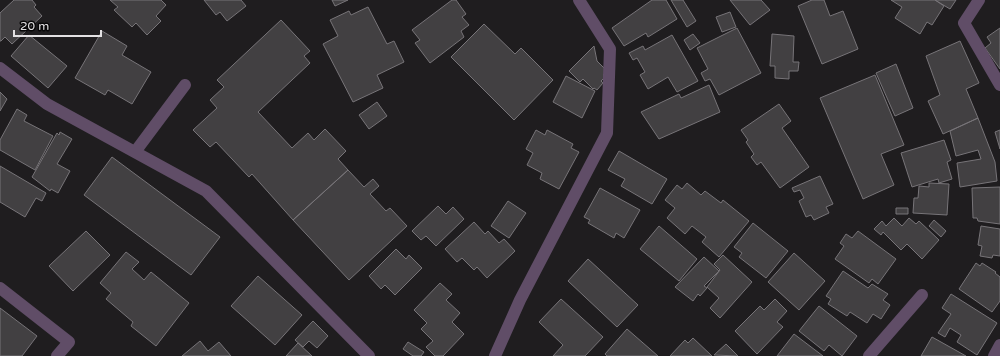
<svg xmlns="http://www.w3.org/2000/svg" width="1000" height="356" viewBox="0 0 1000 356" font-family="'Varela Round',sans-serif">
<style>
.building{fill:#424042;stroke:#777478}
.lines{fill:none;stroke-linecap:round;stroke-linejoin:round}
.minor{stroke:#604d67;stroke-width:12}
</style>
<rect width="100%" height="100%" fill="#1f1d1f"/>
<path class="building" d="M14,0H32L36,5L34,7L42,16L12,44L5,37L1,41H0V13Z
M110,0H161L166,5L156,16L161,21L147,35L136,23L132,27L114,10L118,7Z
M204,0H241L246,6L227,21L220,12L216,15Z
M332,0H348L335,6Z
M452,0H456L466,14L462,17L469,25L461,31L464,37L430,63L415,43L420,40L412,30Z
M652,0H666L677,19L648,37L646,33L624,46L612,28Z
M671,0H683L696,21L687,27Z
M730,0H761L770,10L750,25Z
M812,0H824L830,16L843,11L858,49L822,64L798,6Z
M891,0H935L944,6L932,25L927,22L920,34L895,18L902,7Z
M935,0H956L950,9Z
M368,7L387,44L394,41L404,62L377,75L383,88L353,102L323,44L338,36L330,20L349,11L351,15Z
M730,12L736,27L722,32L716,17Z
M281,20L310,51L304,56L310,63L258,112L292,148L308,133L314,140L325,129L346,151L338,159L348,170L293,220L252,174L249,177L216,142L210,147L193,130L217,108L210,100L224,87L217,80Z
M484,24L515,54L521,48L553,80L514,120L451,57Z
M737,28L761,73L719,95L710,79L705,81L701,73L708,69L697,48Z
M1000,28V69L985,48L991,43L987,37Z
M102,31L127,46L122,55L151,72L132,104L108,90L105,95L75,78Z
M693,34L700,43L690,50L684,40Z
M772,34L794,36L793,62H799L798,71H789V79L775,78V66H770Z
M29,35L67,66L48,88L11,56Z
M672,35L698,81L677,92L668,77L648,89L640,75L645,72L637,58L633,60L629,53L643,46L645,50Z
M960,41L979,83L966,89L978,118L943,134L928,101L940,95L926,56Z
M594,46L597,61L607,71L603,75L605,77L601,81L603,83L597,90L594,88L593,89L583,79L580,82L569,71Z
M896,64L913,108L895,116L876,73Z
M875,75L904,145L881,154L894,185L863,199L820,98Z
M566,76L595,91L582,118L553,102Z
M709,85L720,112L659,139L641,112L679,94L681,98Z
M0,92L7,99L0,111Z
M377,102L387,116L369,129L359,115Z
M779,104L791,121L782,128L809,167L780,188L761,162L757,165L751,157L754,154L746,142L748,140L741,130Z
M17,109L27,115L24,121L53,136L35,170L0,150V140Z
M978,118L995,162L997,181L960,187L957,163L981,159L978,150L956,156L950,131Z
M536,130L545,135L547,130L573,144L571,148L579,152L559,189L540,179L542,173L527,165L533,153L526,149Z
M1000,130V149L995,132Z
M60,132L72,139L57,164L70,171L58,193L51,189L50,191L32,177L57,133L59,135Z
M944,140L951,160L947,162L952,179L939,183L938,179L912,187L901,153Z
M619,151L667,179L652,204L621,186L625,179L608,170Z
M112,157L220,237L191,275L84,195Z
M0,166L46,193L42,201L36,198L25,217L0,202Z
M348,170L364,187L373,179L379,186L370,194L386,211L390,208L407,226L349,280L293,220Z
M820,176L833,204L826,207L829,213L814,220L811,215L806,217L799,201L804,198L800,190L794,192L792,188Z
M687,183L701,195L705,191L721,203L723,200L749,221L719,257L702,242L706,237L692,226L685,234L667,218L675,208L665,200L677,185L682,189Z
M929,183L949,184L947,215L913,213L914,198H918L919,186L929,187Z
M1000,187V224L978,221L977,218H973L972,188Z
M600,188L640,210L624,238L616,233L614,238L588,223L590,220L584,217Z
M508,201L526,213L509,238L491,226Z
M438,206L446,214L453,207L464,219L436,246L426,236L421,240L412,231Z
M896,208H908V214H896Z
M894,218L902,226L909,218L916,224L919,221L939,240L922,259L907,244L901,250L883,232L881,235L874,229L882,221L886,226Z
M934,220L946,231L941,237L929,226Z
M474,222L485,234L488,231L499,243L504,239L515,251L487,278L477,267L474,270L462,258L457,262L445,249Z
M753,223L788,251L766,278L739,257L742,253L734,247Z
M659,226L697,259L679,281L640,249Z
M981,226L1000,229V256L993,255L992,258L980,256L982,246L978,245Z
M86,231L110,255L73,291L49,266Z
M858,231L896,259L878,284L872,279L869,283L835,259L844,246L840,243L846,234L852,238Z
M396,249L406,259L409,255L422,268L395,295L385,285L381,289L369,276Z
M126,252L139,262L132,269L144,280L151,272L189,303L156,346L131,326L133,322L106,299L111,293L100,283Z
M794,253L825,281L799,310L768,282Z
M723,255L752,282L720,318L710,308L719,298L707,287L720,270L714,264Z
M704,257L719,271L704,286L707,288L700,296L698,294L693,301L675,287Z
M588,259L638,305L617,327L568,281Z
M976,263L980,266L982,263L996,272L995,273L1000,277V301L992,312L959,289Z
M843,271L868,288L872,284L888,294L883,300L890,305L881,319L873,314L867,323L850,312L847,316L828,304L831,299L826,296Z
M258,276L302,315L275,345L231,306Z
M440,283L452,294L446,300L460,313L452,322L464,334L443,356H435L426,347L433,341L421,329L427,323L414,310Z
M951,294L997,323L977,355L957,342L961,335L950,328L945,337L938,333L951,314L942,308Z
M561,299L603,337L585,356H553L563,345L539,322Z
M775,299L787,311L777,322L783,327L757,354L735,331L760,306L764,310Z
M819,306L857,336L842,356L829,345L824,351L799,331Z
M0,308L37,336L22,356H0Z
M313,321L328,336L317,348L309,341L303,347L295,340Z
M627,329L658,356H607L605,354Z
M794,334L823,356H777Z
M932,337L966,356H921Z
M693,338L712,356H670L685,340L688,343Z
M200,341L208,351L219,342L231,356H182Z
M408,342L424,352L421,356H413L403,349Z
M298,343L312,356H286Z
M726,344L738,356L714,355Z"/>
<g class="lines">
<path class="minor" d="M979,0L964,23L1000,85
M0,68L47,104L206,191L369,356
M135,152L185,85
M0,288L69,342L57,356
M495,356L520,300L607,133L610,49L579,0
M869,356L922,295
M994,356L1000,345"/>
</g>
<path d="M14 30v6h87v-6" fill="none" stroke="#e3e1e3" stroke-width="2"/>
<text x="20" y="30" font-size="12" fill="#e3e1e3" stroke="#080708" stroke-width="3" paint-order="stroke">20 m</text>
</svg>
